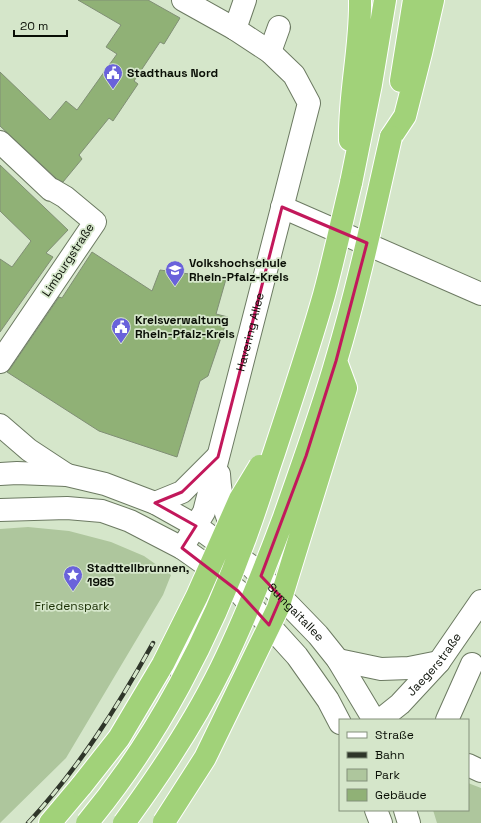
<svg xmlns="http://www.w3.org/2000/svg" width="481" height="823" viewBox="0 0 481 823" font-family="'Space Grotesk',sans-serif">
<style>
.green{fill:#aec69d}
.building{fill:#90b176;stroke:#808f75}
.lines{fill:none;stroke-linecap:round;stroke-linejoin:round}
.minor-casing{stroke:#6c7a62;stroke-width:24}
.highway-casing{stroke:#fff;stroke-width:24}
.minor{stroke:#fff;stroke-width:22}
.highway{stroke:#a1d279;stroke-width:22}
.rail-casing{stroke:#2f362a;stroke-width:4.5}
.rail{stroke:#d5e6ca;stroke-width:3;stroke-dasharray:9;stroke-linecap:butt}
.highway-bridge-casing{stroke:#fff;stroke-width:24;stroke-linecap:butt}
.highway-bridge{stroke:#a1d279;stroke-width:22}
.marked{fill:none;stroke:#c2185b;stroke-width:3;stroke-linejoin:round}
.labels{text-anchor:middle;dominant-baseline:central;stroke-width:3.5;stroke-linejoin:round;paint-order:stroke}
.poi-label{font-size:12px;font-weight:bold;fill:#090e05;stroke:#d5e6ca;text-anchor:start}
.street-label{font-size:12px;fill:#090e05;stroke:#d5e6ca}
.park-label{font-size:12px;fill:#1c3106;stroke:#d5e6ca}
</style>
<rect width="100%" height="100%" fill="#d5e6ca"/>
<path class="green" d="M28,527L69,531L111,542L144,556L171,575L163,595L66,758L0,823V529Z
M468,783L481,788V823H437L433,810H468Z"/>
<path class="building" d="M78,0H148L180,18L164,44L160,42L134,81L138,84L113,121L109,118L79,155L82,159L63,182L57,179L0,126V72L50,120L66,101L77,110L117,54L106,47L121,25Z
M0,165L68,230L46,253L53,257L0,332V259L12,267L31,241L0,211Z
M92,252L152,291L160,270L226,279L216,314L228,317L208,376L200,381L177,457L99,431L7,372L10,369L59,297L62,298Z"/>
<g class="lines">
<defs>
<g id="minor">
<path d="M235,29L245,0"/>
<path d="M270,52L279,27"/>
<path d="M0,142L51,190H53L65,197L95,222L0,362"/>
<path d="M282,207L481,294"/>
<path d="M0,425L29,450L67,475"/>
<path id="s1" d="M0,474L17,473L67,475L105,484L155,503L196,526L252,567L318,635L338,660L374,720"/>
<path d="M219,474C220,497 225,516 236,536"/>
<path d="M155,503L182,492L217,457"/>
<path d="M0,510L67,508L102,511L130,521L182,548L206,565L238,591L297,656L328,700L340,723"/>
<path id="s2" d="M182,548L204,512L309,103L294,75L270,52L235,29L183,0"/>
<path d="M338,660L381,669L409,668L439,662"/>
<path d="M182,673L199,601"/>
<path id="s3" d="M380,720L400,704L439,662L481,601"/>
<path d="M447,720L472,664"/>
<path d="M468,765L481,771"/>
<path d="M376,810L381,823"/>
<path d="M405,810L409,823"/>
</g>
<path id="highway" d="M401,81L414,0
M391,137L405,116L421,53L433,0
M350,140C349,93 361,47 360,0
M351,183L371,84L385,0
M50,823L82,785"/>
</defs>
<use href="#minor" class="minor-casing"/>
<use href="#highway" class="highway-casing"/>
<use href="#minor" class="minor"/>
<use href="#highway" class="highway"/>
<defs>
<path id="rail" d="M28,823C78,769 117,708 153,643"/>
</defs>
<use href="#rail" class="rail-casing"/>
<use href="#rail" class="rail"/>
<defs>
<path id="highway-bridge" d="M82,785L119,738L163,664L197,596L240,499L260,466
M164,822L205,758L278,608L346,388L336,361
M87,823C157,739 211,635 247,533C257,506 265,479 274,453C291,401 309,348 324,295C334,258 342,220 351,183
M124,823C160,774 194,723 221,668C245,619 265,568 284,517C302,465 321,414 336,361C358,288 374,212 391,137"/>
</defs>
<use href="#highway-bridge" class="highway-bridge-casing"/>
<use href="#highway-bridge" class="highway-bridge"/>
</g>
<path class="marked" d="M282,207L367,243L336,361L306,456L261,576L281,597L269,625L238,591L182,548L196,526L155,503L182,492L218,457Z"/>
<defs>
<symbol id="civic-pin" viewBox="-11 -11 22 30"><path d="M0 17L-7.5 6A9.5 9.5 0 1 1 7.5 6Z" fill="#6a62db" stroke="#d5e6ca"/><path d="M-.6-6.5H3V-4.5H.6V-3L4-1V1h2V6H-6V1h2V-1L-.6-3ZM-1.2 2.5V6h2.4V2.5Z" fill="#fff"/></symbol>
<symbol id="university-pin" viewBox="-11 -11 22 30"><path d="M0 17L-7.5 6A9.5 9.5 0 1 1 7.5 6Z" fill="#6a62db" stroke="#d5e6ca"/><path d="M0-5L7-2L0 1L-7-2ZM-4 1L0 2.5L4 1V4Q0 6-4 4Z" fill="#fff"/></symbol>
<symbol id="sight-pin" viewBox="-11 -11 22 30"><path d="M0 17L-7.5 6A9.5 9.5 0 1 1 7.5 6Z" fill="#6a62db" stroke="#d5e6ca"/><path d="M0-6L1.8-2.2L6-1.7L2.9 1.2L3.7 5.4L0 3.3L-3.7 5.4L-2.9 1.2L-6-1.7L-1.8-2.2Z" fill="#fff"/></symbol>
</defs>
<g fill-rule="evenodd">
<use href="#civic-pin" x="102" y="62" width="22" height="30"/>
<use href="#university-pin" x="164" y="259" width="22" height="30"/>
<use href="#civic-pin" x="110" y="316" width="22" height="30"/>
<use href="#sight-pin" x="62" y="564" width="22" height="30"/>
</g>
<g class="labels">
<g class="poi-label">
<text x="127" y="73">Stadthaus Nord</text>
<text x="189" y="263">Volkshochschule<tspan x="189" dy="14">Rhein-Pfalz-Kreis</tspan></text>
<text x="135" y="320">Kreisverwaltung<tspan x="135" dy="14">Rhein-Pfalz-Kreis</tspan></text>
<text x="87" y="568">Stadtteilbrunnen,<tspan x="87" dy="14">1985</tspan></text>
</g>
<g class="street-label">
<text transform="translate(68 260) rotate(-57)">Limburgstraße</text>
<text stroke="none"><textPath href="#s2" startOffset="228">Havering Allee</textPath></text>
<text stroke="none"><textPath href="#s1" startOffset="339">Sumgaitallee</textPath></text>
<text stroke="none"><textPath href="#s3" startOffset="78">Jaegerstraße</textPath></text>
</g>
<g class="park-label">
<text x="72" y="606">Friedenspark</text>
</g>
</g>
<rect x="339" y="719" width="130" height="92" fill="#d5e6ca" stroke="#83907b"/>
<rect x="347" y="732" width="20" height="6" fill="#ffffff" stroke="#83907b"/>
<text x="375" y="739" font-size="12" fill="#090e05">Straße</text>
<rect x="347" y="752" width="20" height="6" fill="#2f362a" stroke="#83907b"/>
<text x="375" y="759" font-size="12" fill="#090e05">Bahn</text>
<rect x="347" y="769" width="20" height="12" fill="#aec69d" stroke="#83907b"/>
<text x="375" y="779" font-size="12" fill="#090e05">Park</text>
<rect x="347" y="789" width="20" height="12" fill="#90b176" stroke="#83907b"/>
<text x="375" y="799" font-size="12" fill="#090e05">Gebäude</text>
<path d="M14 30v6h53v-6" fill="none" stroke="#090e05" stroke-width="2"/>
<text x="20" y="30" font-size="12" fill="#090e05" stroke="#d5e6ca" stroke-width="3" paint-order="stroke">20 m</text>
</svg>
